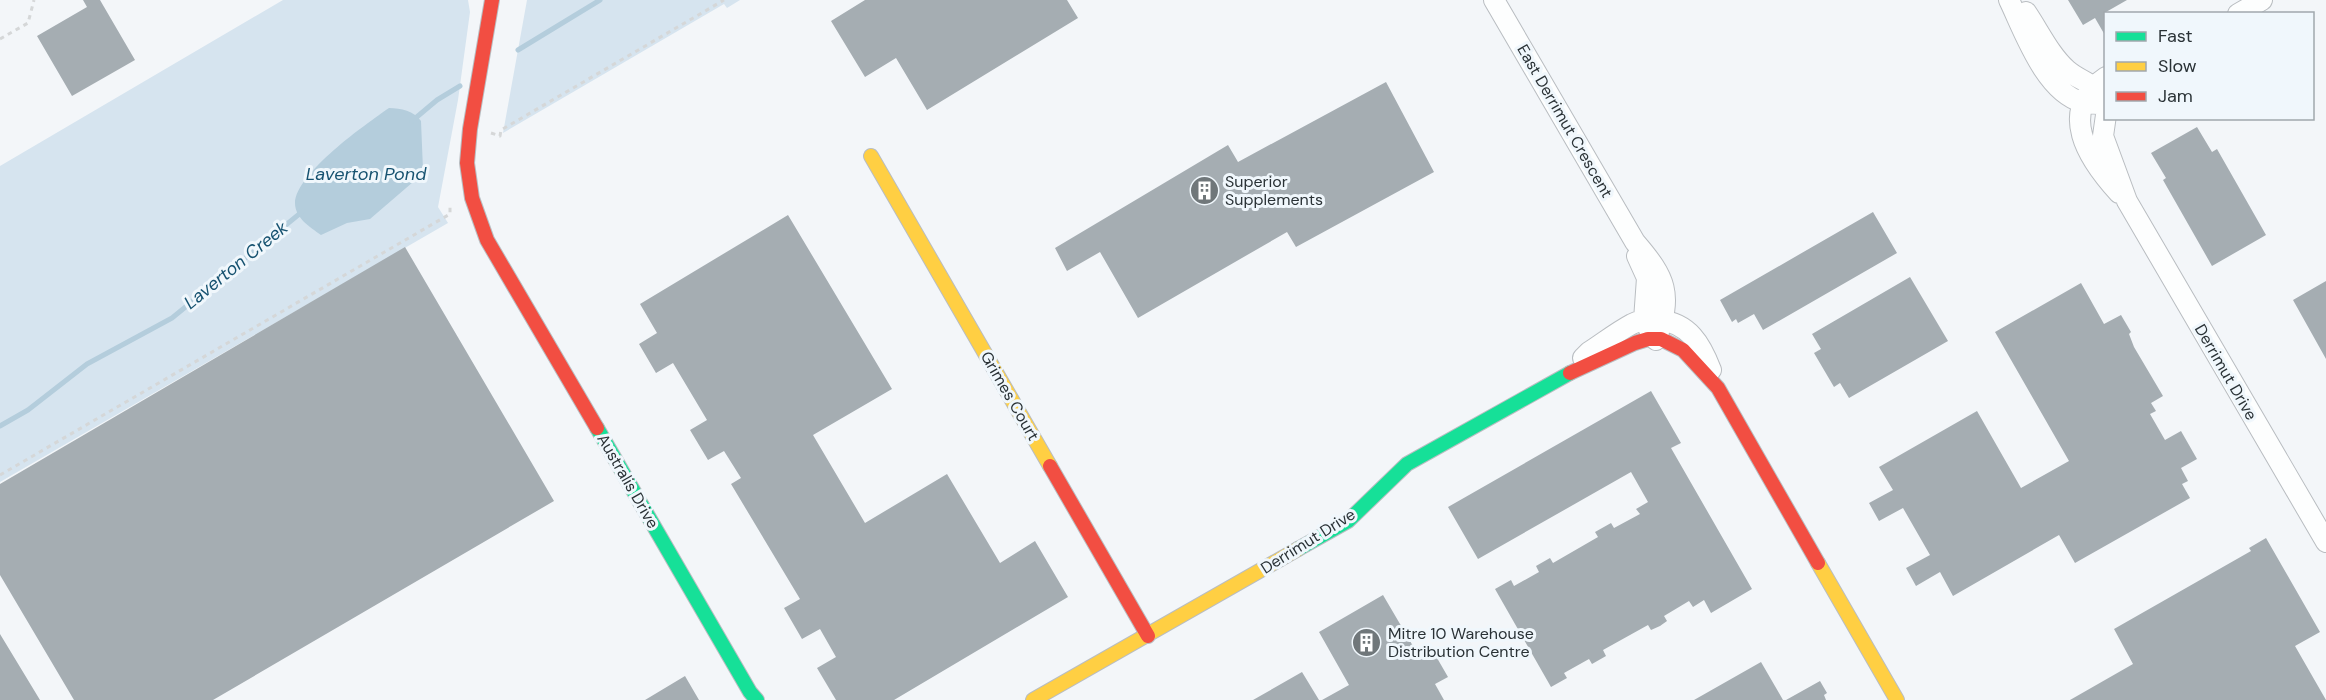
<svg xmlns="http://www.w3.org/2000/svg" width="2326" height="700" viewBox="0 0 2326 700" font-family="'DM Sans',sans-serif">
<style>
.green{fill:#d6e4ef}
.water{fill:#b4cddc}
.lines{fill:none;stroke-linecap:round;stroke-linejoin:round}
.stream{stroke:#b4cddc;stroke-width:5}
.building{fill:#a5adb2}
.street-casing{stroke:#b9bdc1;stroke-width:22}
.fast-casing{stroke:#b9bdc1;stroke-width:16}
.slow-casing{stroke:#b9bdc1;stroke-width:16}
.jam-casing{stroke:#b9bdc1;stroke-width:16}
.path{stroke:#d5d7d8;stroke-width:3;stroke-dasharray:4.5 4.5;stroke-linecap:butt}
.street{stroke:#fdfefe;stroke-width:20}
.fast{stroke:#16e098;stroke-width:14}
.slow{stroke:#ffcf43;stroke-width:14}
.jam{stroke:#f24e42;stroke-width:14}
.labels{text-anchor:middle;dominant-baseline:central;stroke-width:6;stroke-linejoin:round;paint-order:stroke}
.street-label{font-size:16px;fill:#2a3236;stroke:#f0f7fc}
.poi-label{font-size:16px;fill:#2a3236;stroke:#f0f7fc;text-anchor:start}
.water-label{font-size:18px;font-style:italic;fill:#165270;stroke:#f0f7fc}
</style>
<rect width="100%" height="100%" fill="#f3f6f9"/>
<path class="green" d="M283,0H468L470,12L458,100L438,207L448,223L0,482V166Z
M527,0H740L727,8L724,4L503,133Z"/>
<path class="water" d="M389,108C401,108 414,111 421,121L423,170L420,176L370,219L347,223L321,235C310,227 295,218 295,203C296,173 366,124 389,108Z"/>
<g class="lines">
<path class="stream" d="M518,50L600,0
M412,121L437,100L460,86
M0,426L28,410L87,364L172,318L303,211"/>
</g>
<path class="building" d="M83,0H100L135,60L72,96L37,36L87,7Z
M865,0H1067L1078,18L927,110L896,58L865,77L831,21Z
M2068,0H2127L2106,12V37L2095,18L2083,25Z
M1386,82L1434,172L1296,247L1287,232L1138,318L1100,252L1067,271L1055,248L1228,145L1238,162Z
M2197,127L2212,152L2217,149L2266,235L2212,266L2163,180L2166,178L2151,153Z
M1873,212L1897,253L1763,330L1754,314L1738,323L1736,319L1732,322L1720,300Z
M788,215L892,389L813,435L865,523L947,474L1000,563L1035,541L1068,597L894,700H836L817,668L836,657L820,629L802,639L784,608L800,599L731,484L741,478L724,451L708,460L690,430L707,420L673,363L656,373L639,344L657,333L640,304Z
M405,247L554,501L213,700H74L0,575V484Z
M1910,277L1948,341L1849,398L1840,383L1834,387L1814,353L1821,349L1812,334Z
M2326,281V359L2293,300Z
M2081,283L2104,324L2121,315L2131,332L2129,334L2134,347L2163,396L2151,403L2156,411L2150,414L2165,440L2181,431L2197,459L2181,468L2188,481L2182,484L2190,498L2075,563L2059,535L1953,596L1940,572L1916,586L1906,568L1930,555L1903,508L1879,521L1869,503L1893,490L1879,467L1977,411L2021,488L2069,461L1995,332Z
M1651,391L1681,443L1671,448L1752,589L1711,613L1704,600L1693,607L1689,601L1664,616L1667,621L1660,626L1651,630L1648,625L1603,650L1606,656L1592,664L1589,659L1564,673L1567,678L1551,687L1495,589L1511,580L1514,586L1539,572L1536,566L1550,558L1553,563L1598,537L1595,532L1611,523L1614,528L1640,514L1636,509L1648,502L1631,472L1478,559L1448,507Z
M2266,538L2320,632L2295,646L2326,700H2070L2133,664L2114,629L2251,551L2249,548Z
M1383,595L1420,658L1433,651L1448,677L1435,684L1444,700H1322L1349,685L1319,632Z
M0,634L40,700H0Z
M1761,662L1783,700H1694Z
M1302,672L1319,700H1253Z
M685,676L699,700H645Z
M1820,681L1827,693L1824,695L1826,700H1786Z"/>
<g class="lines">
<defs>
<path id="street" d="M1494,0L1635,242C1666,278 1673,294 1656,340
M2009,0C2024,31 2045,92 2082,102C2089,104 2098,104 2106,104
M2026,12C2039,31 2050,55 2067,70C2078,80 2092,82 2102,95
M2238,14L2262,0
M2106,77C2056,111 2088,159 2119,193
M2106,115L2103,136L2127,201L2326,542
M1637,256L1647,278L1644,320L1650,331
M1583,358L1589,352C1603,343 1617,332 1632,324C1640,320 1650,319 1659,320C1689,323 1701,344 1711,370"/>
<path id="fast" d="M597,428L750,692L757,700
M1298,549L1348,521L1407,464L1570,373"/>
<path id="slow" d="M871,156L1050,466
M1818,563L1897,700
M1033,700L1298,549"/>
<path id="jam" d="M492,0L470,129L467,163L472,198L487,240L597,428
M1570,373L1635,343L1648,339H1661L1683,350L1718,388L1818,563
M1050,466L1148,636"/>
</defs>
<use href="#street" class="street-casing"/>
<use href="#fast" class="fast-casing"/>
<use href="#slow" class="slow-casing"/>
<use href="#jam" class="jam-casing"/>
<path class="path" d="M0,39L28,23L34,0
M491,133L500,136L501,130L724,0
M0,475L450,214V206"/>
<use href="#street" class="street"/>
<use href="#fast" class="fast"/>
<use href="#slow" class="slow"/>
<use href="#jam" class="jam"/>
</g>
<defs>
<symbol id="building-disc" viewBox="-11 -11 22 22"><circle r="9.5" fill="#70777a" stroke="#f0f7fc"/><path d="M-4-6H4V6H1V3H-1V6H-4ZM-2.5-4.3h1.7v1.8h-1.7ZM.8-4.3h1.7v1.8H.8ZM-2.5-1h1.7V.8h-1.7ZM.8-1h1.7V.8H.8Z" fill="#fff"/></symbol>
</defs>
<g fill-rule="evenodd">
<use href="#building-disc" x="1188" y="174" width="33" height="33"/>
<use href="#building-disc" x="1350" y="626" width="33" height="33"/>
</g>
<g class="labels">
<g class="street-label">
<text transform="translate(1565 121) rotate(60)">East Derrimut Crescent</text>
<text transform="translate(2226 372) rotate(60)">Derrimut Drive</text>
<text transform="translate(1010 396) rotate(60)">Grimes Court</text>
<text transform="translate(628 481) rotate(60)">Australis Drive</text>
<text transform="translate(1308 541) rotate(-32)">Derrimut Drive</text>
</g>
<g class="poi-label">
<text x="1225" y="181">Superior<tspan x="1225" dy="18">Supplements</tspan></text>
<text x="1388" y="633">Mitre 10 Warehouse<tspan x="1388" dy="18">Distribution Centre</tspan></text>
</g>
<g class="water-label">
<text x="366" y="174">Laverton Pond</text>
<text transform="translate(236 265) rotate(-39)">Laverton Creek</text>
</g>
</g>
<rect x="2104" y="12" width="210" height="108" fill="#f0f7fc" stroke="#a1a8ad" stroke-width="1.5"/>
<rect x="2116" y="32" width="30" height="9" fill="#16e098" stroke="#a1a8ad" stroke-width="1.5"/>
<text x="2158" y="42" font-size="18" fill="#2a3236">Fast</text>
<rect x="2116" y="62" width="30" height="9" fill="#ffcf43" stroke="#a1a8ad" stroke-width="1.5"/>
<text x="2158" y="72" font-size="18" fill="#2a3236">Slow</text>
<rect x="2116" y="92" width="30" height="9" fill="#f24e42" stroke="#a1a8ad" stroke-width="1.5"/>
<text x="2158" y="102" font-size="18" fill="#2a3236">Jam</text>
</svg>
